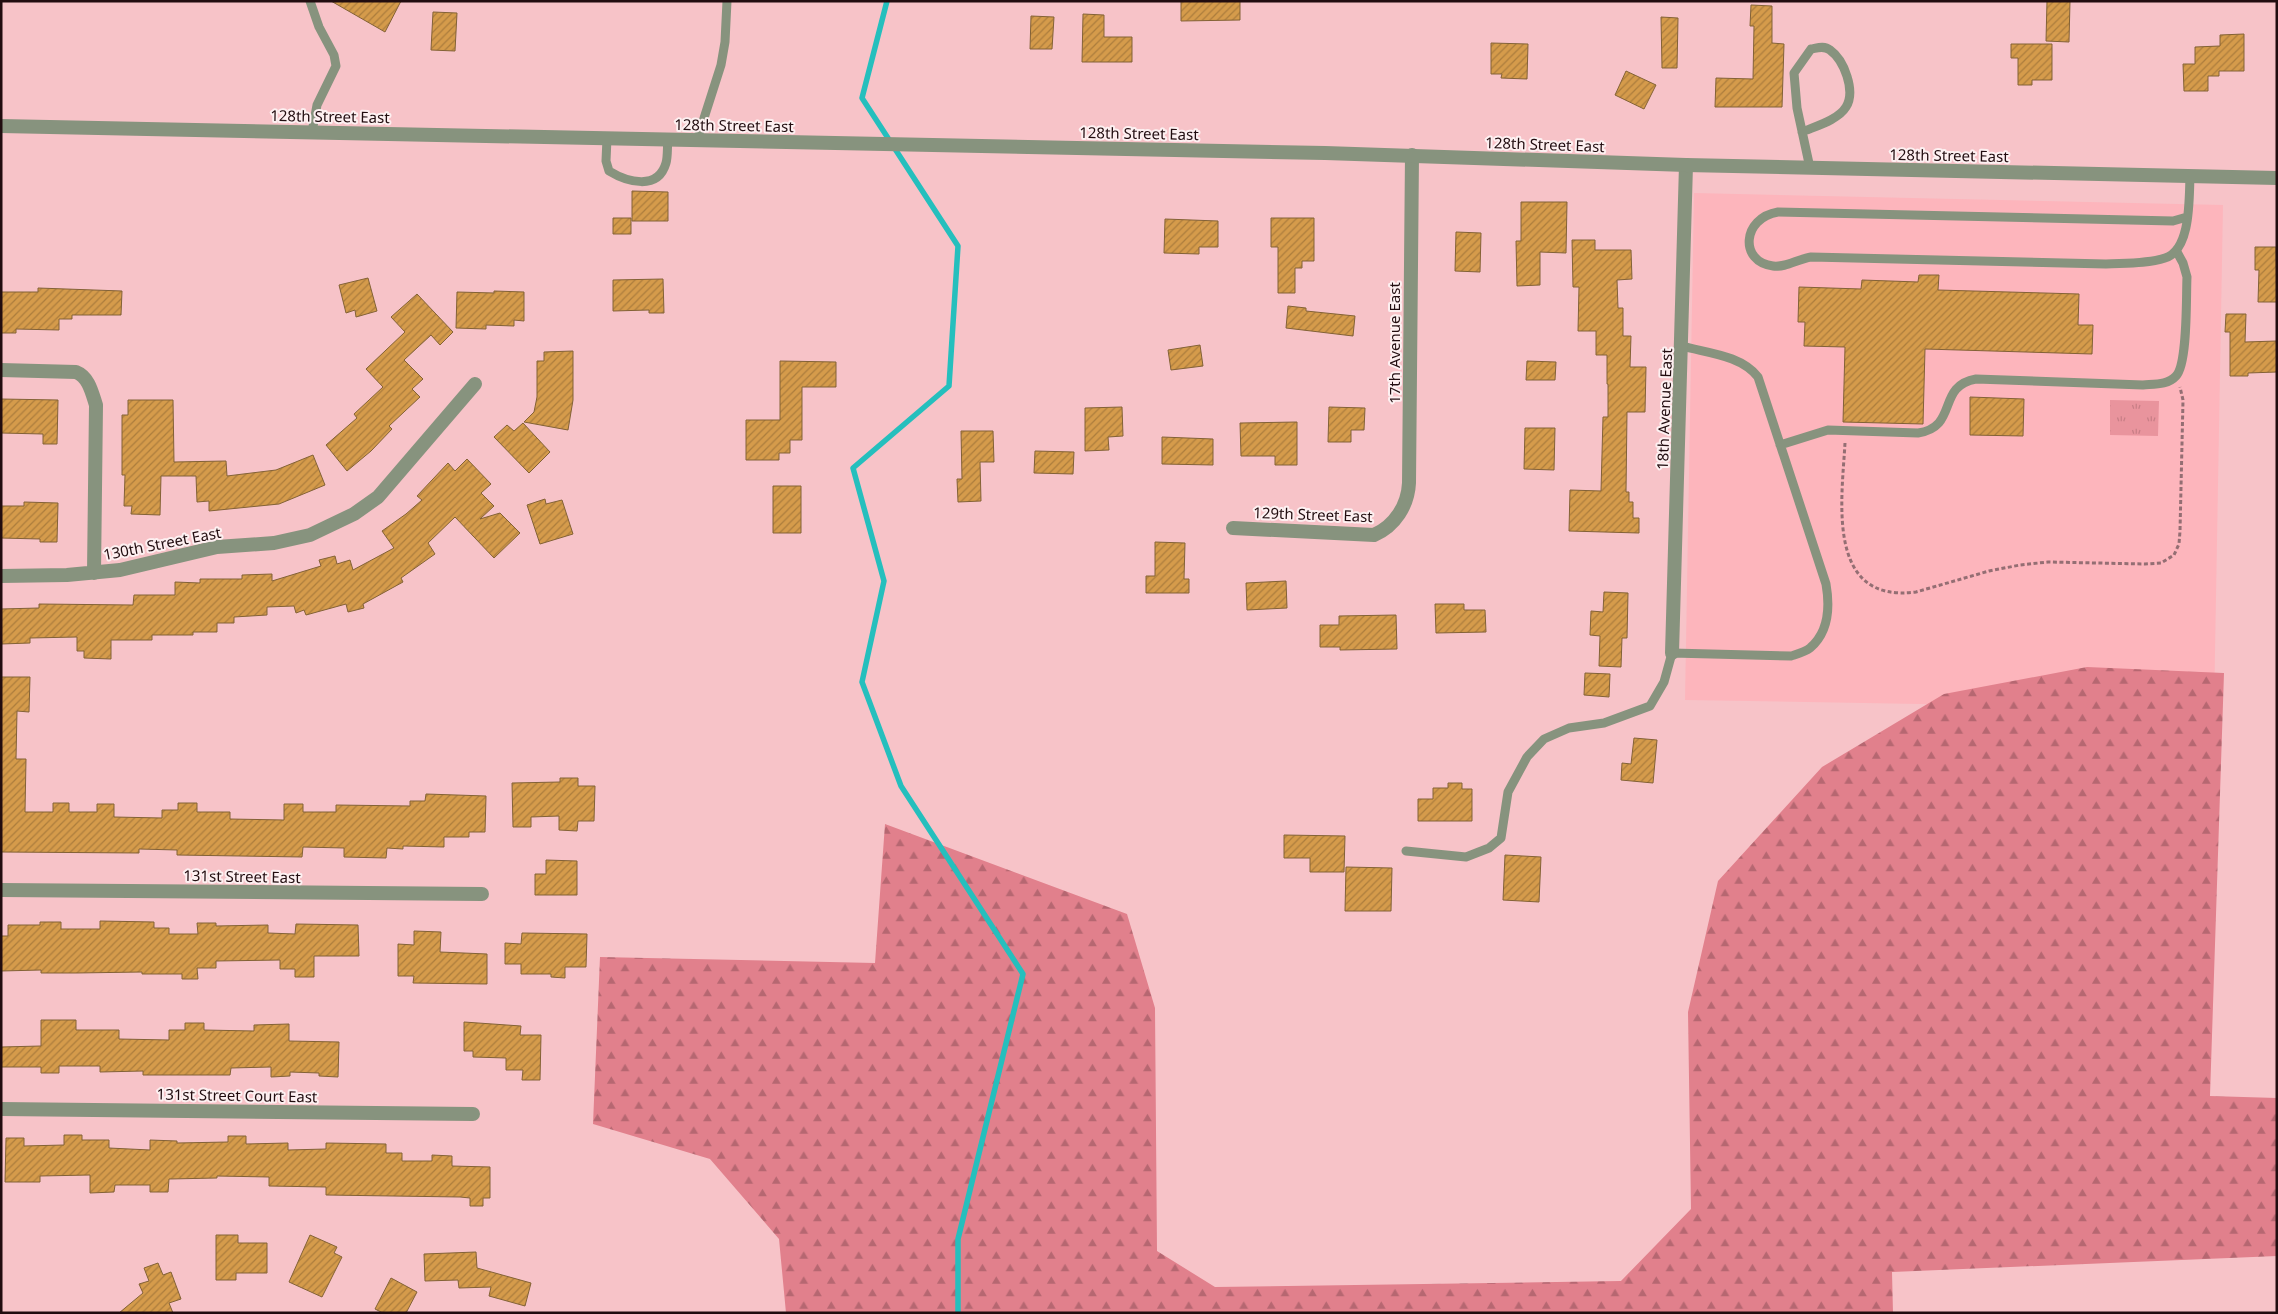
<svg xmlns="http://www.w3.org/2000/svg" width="2278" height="1314" viewBox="0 0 2278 1314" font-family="'Noto Sans',sans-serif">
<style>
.built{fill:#fdb5bc}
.forest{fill:url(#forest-firs)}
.park{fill:url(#park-tufts)}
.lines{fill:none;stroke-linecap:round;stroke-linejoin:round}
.stream{stroke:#25bfbd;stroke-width:5.5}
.building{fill:url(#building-hatch);stroke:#836236}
.path{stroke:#946e73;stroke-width:3;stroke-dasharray:4 2.5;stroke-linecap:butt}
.service{stroke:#87937e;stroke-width:9}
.minor{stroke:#87937e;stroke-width:14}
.tertiary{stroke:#87937e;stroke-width:14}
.labels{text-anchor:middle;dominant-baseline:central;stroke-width:4;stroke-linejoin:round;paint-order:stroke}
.street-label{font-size:15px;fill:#210c0f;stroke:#fdf0f1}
</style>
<defs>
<pattern id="forest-firs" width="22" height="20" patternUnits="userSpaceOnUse" patternTransform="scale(1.25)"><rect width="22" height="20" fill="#e1808c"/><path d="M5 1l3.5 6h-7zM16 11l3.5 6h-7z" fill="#b66771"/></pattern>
<pattern id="park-tufts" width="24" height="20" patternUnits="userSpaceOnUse" patternTransform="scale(1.25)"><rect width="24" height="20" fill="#e9949d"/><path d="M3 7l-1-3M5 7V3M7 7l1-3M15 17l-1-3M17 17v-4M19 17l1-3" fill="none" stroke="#c87e86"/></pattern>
<pattern id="building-hatch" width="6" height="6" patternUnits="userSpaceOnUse" patternTransform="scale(1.25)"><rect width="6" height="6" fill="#d59b4b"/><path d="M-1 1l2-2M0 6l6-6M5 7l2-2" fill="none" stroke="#ac7d3d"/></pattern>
</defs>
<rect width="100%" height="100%" fill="#f7c3c8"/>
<path class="built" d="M1694,193L2223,205L2214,709L1685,700Z"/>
<path class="forest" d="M2087,667L2224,673L2210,1096L2277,1098V1256L1892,1272L1893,1313H786L779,1239L710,1159L593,1124L600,957L875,963L885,824L1127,914L1155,1008L1157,1251L1215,1287L1621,1281L1691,1209L1688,1012L1718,881L1822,767L1944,694Z"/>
<path class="park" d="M2110,400L2159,401L2158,436L2110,435Z"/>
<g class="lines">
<path class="stream" d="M887,1L862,98L958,246L949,386L853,468L884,581L862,682L901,786L1023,974L958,1239V1313"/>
</g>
<path class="building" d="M331,1H401L385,32Z
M1181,1H1240V20L1181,21Z
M2047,1H2070L2069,42L2046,41Z
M1751,5L1772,6V43L1784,44L1782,107H1715L1716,78L1753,79L1754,26H1750Z
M433,12L457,13L455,51L431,50Z
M1083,14L1104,15V37H1132V62H1082Z
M1031,16L1054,17L1052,49H1030Z
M1661,17L1678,18L1677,68H1662Z
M2244,34V71H2219V76H2208V91H2184L2183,64H2195V47L2220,46V35Z
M1491,43L1528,44L1527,79L1501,78L1502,74H1491Z
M2011,44H2052V80H2032V85H2018V58H2011Z
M1626,71L1656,85L1644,109L1615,95Z
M632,191L668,192V221H632Z
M1521,202H1567L1566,253L1540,252V285L1517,286L1516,241H1521Z
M613,218H631V234H613Z
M1271,218H1314V261H1302V268H1295V293H1278V247H1271Z
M1165,219L1218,221V247H1199V254L1164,253Z
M1456,232L1481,233L1480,272L1455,271Z
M1572,240H1595V250H1631L1632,279L1617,280L1618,308H1623V336H1631L1630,367H1646L1645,412H1627L1626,492H1629V502H1633V518H1639V533L1569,531L1570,490L1601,491L1603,417H1608V384H1607V355H1596V331H1578L1579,287H1573Z
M2255,247H2276L2277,302H2258L2259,270H2255Z
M1919,275H1939L1938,290L2079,294L2078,325H2093L2092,354L1925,349L1923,424L1843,422L1845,347L1804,346L1805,322H1798L1799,287L1861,289L1862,280L1918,282Z
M368,278L377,311L356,317L355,310L346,313L339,285Z
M663,279L664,313H649V310L613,311V280Z
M38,288L122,291L121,315H72V319H59V330L16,329V333H1V292H38Z
M494,291L524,292V321L514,320V326L486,325V329L456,328L457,292L494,293Z
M417,294L453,332L440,345L431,335L404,360L423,379L412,389L420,397L389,426L392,429L371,451L347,471L326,445L357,418L354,414L383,387L366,369L405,332L391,317Z
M1288,306L1306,308V311L1355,316L1353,336L1286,328Z
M2226,314H2246L2245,342L2277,341V372L2248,373V376H2230V332H2225Z
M1200,345L1203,366L1171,370L1168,350Z
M573,351V400L568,430L524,422L534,412L537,397V361H544V352Z
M780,361L836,362V387H802V440H790V453H779V460H746V420H780Z
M1527,361L1556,362L1555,380H1526Z
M1970,397L2024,399L2023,436L1970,435Z
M1,399L58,400L57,444H43V434L1,433Z
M128,400H173L174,462L226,461L227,476L276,470L313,455L325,485L279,504L209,511V501L197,502L196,476H161L160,515L131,514L132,506H124L125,475H122V415H128Z
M1122,407L1123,436L1108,437L1109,450L1085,451V408Z
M1329,407L1365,408L1364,430H1351V442H1328Z
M1297,422V465H1275V456H1241L1240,423Z
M523,423L550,452L529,473L494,437L507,425L514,431Z
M1525,428H1555L1554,470L1524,469Z
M961,431H993L994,462H980L981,501L958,502L957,479H962Z
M1162,437L1213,439V465L1162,464Z
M1035,451L1074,452L1073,474L1034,473Z
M467,459L491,484L481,493L494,506L480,519L500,513L520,533L494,558L455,517L428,543L435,554L401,578L403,582L363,604L364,608L348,612L346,604L306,615L304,610L296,613L294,606L267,607V615L234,617V623H217V632H193V635H152V640H111V659L84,658V651H77V637L30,638V643L1,644V609L39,608V604L133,605L134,595H175V582L200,583V579H242V575L272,574V581L321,566L319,560L335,556L337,564L350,560L353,570L394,548L382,531L406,514L422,500L417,496L448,463L455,471Z
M773,486H801V533H773Z
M545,499L546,504L562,500L573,534L540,544L527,505Z
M24,502L58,503L57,542H40V539L1,538V506H24Z
M1155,542L1185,543L1184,579H1189V593H1146V576H1155Z
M1286,581L1287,608L1247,610L1246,583Z
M1604,592L1628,593L1627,638H1622L1621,667L1599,666L1600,636L1590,635L1591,611L1603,612Z
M1435,604H1464V610H1485L1486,632L1436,633Z
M1396,615L1397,649L1340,650V647H1320V625H1339V616Z
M1585,673L1610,674L1609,697L1584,695Z
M1,677H30L29,712L17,711L16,759H26L25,812H53V803H69V812H97V804H114V817L162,818V810H178V803H197V812H230V819L284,820V804H303V812H336V805L410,806V801H425L426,794L486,796L485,832H469V837H444V847L403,846V849L387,848L386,858L344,857V848L303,847L302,857L177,855V850L139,849V853L1,852Z
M1634,738L1657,740L1653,783L1621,780L1622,763L1631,764Z
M560,778H578V786H595L594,821H578L577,831L559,830V816L531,817V827H513L512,783L560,782Z
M1448,783H1462V789H1472V821H1418V799H1433V788H1448Z
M1284,835L1345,836L1344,872H1310V858H1284Z
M1505,855L1541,857L1539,902L1503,900Z
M546,860L577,861V895H535V874H546Z
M1346,867L1392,868L1391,911H1345Z
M100,921L154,922V928H169V934H198L197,923H216V926L268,925V933L295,934L296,924L358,925L359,956H314V977H295V969H280V960L216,961V968H197L198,979H182V974H142V972L76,973H41V970L1,971V936H8V925H40V922H61V929H100Z
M414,931L441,932L440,952L487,954V984L413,983L414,976H398V944L414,945Z
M522,933L587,934L586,967H565V978L551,977V974H521V964H505V943L521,944Z
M41,1020H76V1030H119V1039L169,1040V1030H185V1023H204V1030L254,1031V1025L289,1024V1041L339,1042L338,1077L319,1076V1073L290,1072V1076L271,1077V1067L231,1068L230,1075H143V1071L100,1072V1066H59V1073H41V1067H1V1047L41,1046Z
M464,1022L521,1026L520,1035H541L540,1080H522L523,1070H506V1058L473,1057V1051H464Z
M64,1135H82V1140H109V1148L150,1150V1140L177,1141V1143L228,1142V1136H246V1144L288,1143V1150L326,1149V1143L386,1144V1153H402V1161H432V1155L452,1156V1166L490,1167V1198H483V1206H470V1198L460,1197L326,1195V1187L269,1186V1177L217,1176V1178L169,1179L168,1192H150V1185H115L114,1192L90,1193V1175L40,1176V1182H5L6,1138H24V1146L64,1145Z
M216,1235H238V1243H267V1273H236V1280H216Z
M310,1235L337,1247L334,1253L342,1257L322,1297L289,1282Z
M476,1252L477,1268L531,1283L525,1306L489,1296L491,1287L459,1288L458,1280L425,1281L424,1254Z
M158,1263L163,1275L171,1272L181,1299L169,1303L173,1313H119L143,1293L139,1284L149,1281L144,1268Z
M391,1278L417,1292L406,1313H383L375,1309Z"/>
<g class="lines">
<path class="path" d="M1845,443C1842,499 1825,604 1916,592L1989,571L2020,565L2048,562L2145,564L2161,563L2174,555L2179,544L2180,531L2183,400L2180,387"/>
<path class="service" d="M310,1L319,27L334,55L336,66L317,105L312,132
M1802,132C1816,126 1838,120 1846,107C1856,91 1844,60 1830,50C1824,45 1817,48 1811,49L1794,73L1797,108L1810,168
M607,138L606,161L609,171C627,182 658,191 666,163C668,156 667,147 668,139
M697,140L721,65L725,42L727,1
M2187,217L2173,221L1778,212C1742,218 1739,262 1773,266C1785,268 1798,259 1811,257L2106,264C2125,263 2147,264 2165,258C2191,250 2189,199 2190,176
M1780,445L1828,430L1918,433C1959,427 1936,386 1976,379L2143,385C2155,384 2168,385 2176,376C2188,364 2186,296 2187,277L2183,263L2177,252
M1406,851L1466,857L1489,848L1501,838L1508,792L1527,757L1544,739L1569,728L1604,723L1650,706L1664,682L1672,653L1791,656C1797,654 1805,652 1810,648C1829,632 1830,607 1826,584L1758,377C1741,355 1707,353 1682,346"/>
<path class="minor" d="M1,370L76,372C89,377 92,393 96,405L94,573
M1233,528L1374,535C1395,526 1408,505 1409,483L1412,155
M1,576L67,575L120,570L217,547L274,543L310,535L354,514L378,497L475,384
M1672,653L1686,165
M1,890L482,894
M1,1109L473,1114"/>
<path class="tertiary" d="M1,126L1325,153L1686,165L2277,178"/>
</g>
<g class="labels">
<g class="street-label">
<text transform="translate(330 116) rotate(1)">128th Street East</text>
<text transform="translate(734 125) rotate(1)">128th Street East</text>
<text transform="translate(1139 133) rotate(1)">128th Street East</text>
<text transform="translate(1545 144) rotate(2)">128th Street East</text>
<text transform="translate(1949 155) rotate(1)">128th Street East</text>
<text transform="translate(1394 343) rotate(-90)">17th Avenue East</text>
<text transform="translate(1664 409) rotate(-88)">18th Avenue East</text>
<text transform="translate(1313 514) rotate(2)">129th Street East</text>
<text transform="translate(162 543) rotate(-11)">130th Street East</text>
<text transform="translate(242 876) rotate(1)">131st Street East</text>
<text transform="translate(237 1095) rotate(1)">131st Street Court East</text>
</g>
</g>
<rect width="2278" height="1314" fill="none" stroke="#210c0f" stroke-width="5"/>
</svg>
